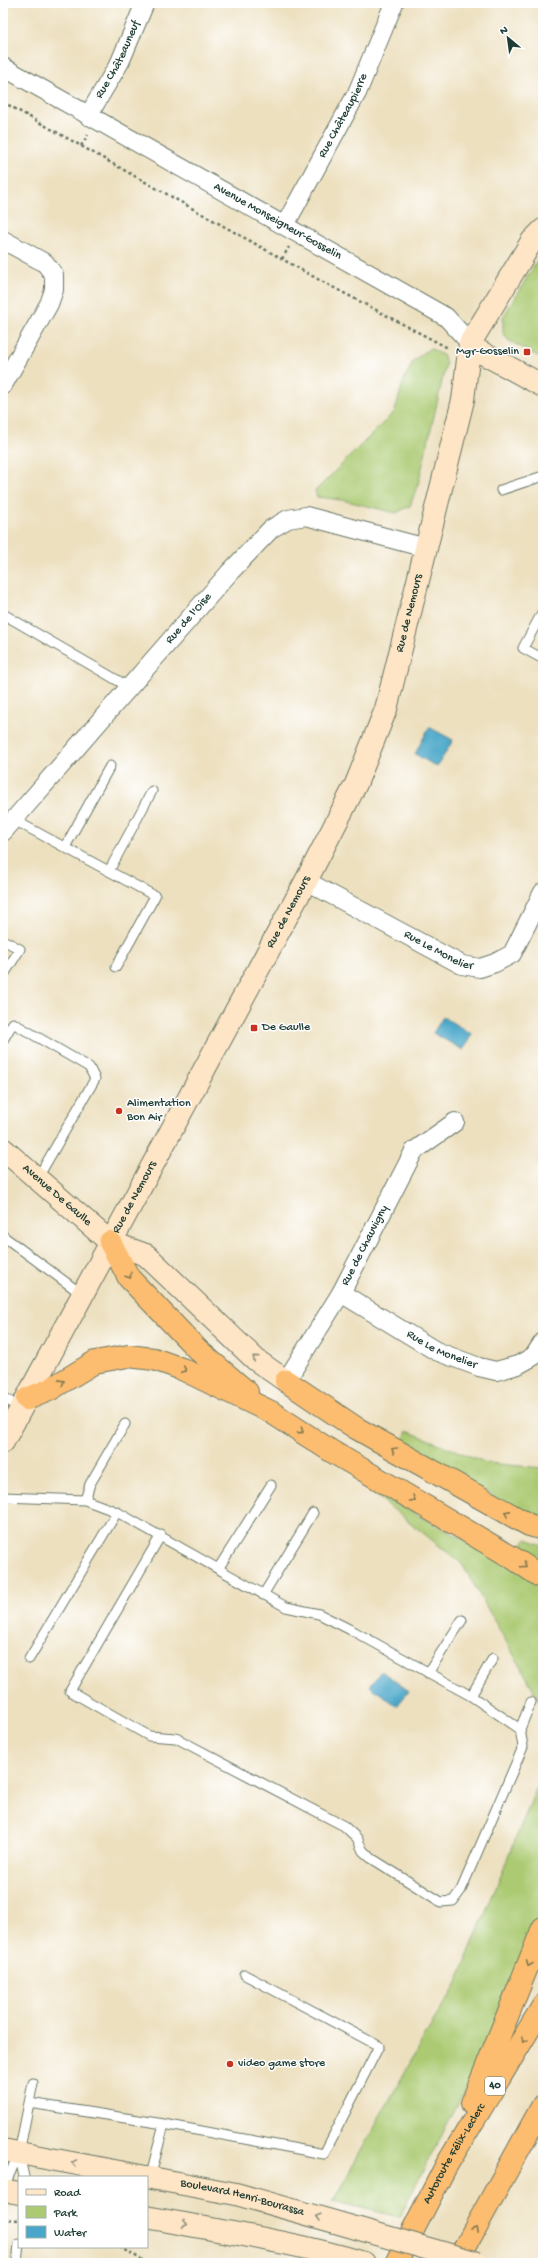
<svg xmlns="http://www.w3.org/2000/svg" width="546" height="2266" viewBox="0 0 546 2266" font-family="'Gochi Hand',sans-serif">
<style>
.green{fill:#abca72;stroke:#658453}
.water{fill:#4ba7c9;stroke:#35727e}
.lines{fill:none;stroke-linecap:round;stroke-linejoin:round}
.lane-casing{stroke:#677665;stroke-width:11}
.street-casing{stroke:#677665;stroke-width:20}
.secondary-casing{stroke:#677665;stroke-width:24}
.highway-casing{stroke:#677665;stroke-width:24}
.path{stroke:#677665;stroke-width:2.5;stroke-dasharray:3 3;stroke-linecap:butt}
.lane{stroke:#fff;stroke-width:9}
.street{stroke:#fff;stroke-width:18}
.secondary{stroke:#fee5c5;stroke-width:22}
.highway{stroke:#fcbd6f;stroke-width:22}
.secondary-bridge-casing{stroke:#677665;stroke-width:24;stroke-linecap:butt}
.secondary-bridge{stroke:#fee5c5;stroke-width:22}
.oneway{stroke:#82774f}
.oneway2{stroke:#8e917c}
.poi-dot{fill:#c8321e;stroke:#fff;stroke-width:1.5}
.labels{text-anchor:middle;dominant-baseline:central;stroke-width:3;stroke-linejoin:round;paint-order:stroke}
.shield{fill:#fff;stroke:#627771;stroke-width:1}
.shield-label{font-size:11px;font-weight:bold;fill:#1f3d34}
.street-label{font-size:12px;fill:#1f3d34;stroke:#fff}
.poi-label{font-size:12px;fill:#1f3d34;stroke:#fff;text-anchor:start}
</style>
<rect width="100%" height="100%" fill="#fff"/>
<filter id="ink" filterUnits="userSpaceOnUse"><feTurbulence type="fractalNoise" baseFrequency=".025" numOctaves="2"/><feDisplacementMap in="SourceGraphic" scale="8" xChannelSelector="R" yChannelSelector="G"/><feConvolveMatrix kernelMatrix="1 2 1 2 8 2 1 2 1" color-interpolation-filters="sRGB"/></filter>
<filter id="wash" filterUnits="userSpaceOnUse"><feTurbulence type="fractalNoise" baseFrequency=".012" numOctaves="4" result="noise"/><feDisplacementMap in="SourceGraphic" scale="16" xChannelSelector="R" yChannelSelector="G"/><feGaussianBlur stdDeviation="0.9" result="paint"/><feColorMatrix in="noise" values="0 0 0 0 0 0 0 0 0 0 0 0 0 0 0 0 0 1.4 0 .05"/><feComposite in="paint" operator="in"/></filter>
<g filter="url(#wash)">
<rect width="100%" height="100%" fill="#ede0bf"/>
<path class="green" d="M543,251V359L508,340L503,333V317Z
M430,348L444,356L446,364L419,481L410,506L396,513L342,500L317,497L315,491L395,411L404,379L414,360Z
M407,1431L487,1463L543,1468V1517L522,1512L401,1446Z
M368,1489L465,1540L543,1586V1706L462,1564Z
M526,1539L543,1545V1566L520,1551Z
M543,1772V1914L497,2030L399,2217L333,2201L429,2029L454,1989Z"/>
<path class="water" d="M429,727L453,740L437,767L415,754Z
M443,1017L472,1034L463,1050L433,1033Z
M381,1671L409,1691L397,1706L370,1686Z"/>
</g>
<g filter="url(#ink)">
<g class="lines">
<defs>
<path id="lane" d="M501,490L543,476
M543,611L523,648L543,659
M3,614L129,687
M14,820L155,896L116,967
M65,847L110,766
M109,871L152,791
M3,940L20,949L3,976
M3,1040L13,1023L89,1067L95,1079L37,1179
M3,1236L83,1295
M3,1396L21,1410
M3,1497L85,1500L117,1512L286,1607L319,1614L355,1632L471,1696L520,1729L523,1747L461,1890L453,1901L441,1902L371,1858L363,1851L357,1838L344,1826L176,1738L149,1736L70,1691L161,1535
M85,1500L90,1484L125,1424
M218,1569L271,1485
M263,1595L313,1513
M29,1659L117,1512
M428,1673L462,1620
M471,1696L493,1658
M520,1729L531,1702
M29,2103L164,2124
M19,2153L24,2177
M150,2178L164,2124L324,2154L379,2046L245,1975
M3,2189L19,2153L33,2083
M17,2263L19,2244"/>
<g id="street">
<path id="s1" d="M3,67L446,317L470,343"/>
<path id="s2" d="M88,116L120,62L145,3"/>
<path id="s3" d="M285,225L357,93L394,3"/>
<path d="M3,240L45,263L54,275V290L49,304L3,385"/>
<path id="s4" d="M3,832L229,573L271,529L288,519L306,516L426,548"/>
<path id="s5" d="M306,881L462,965L480,968L495,963L512,954L543,892"/>
<path id="s6" d="M341,1293L436,1351L479,1367L496,1371L518,1365L534,1356L543,1342"/>
<path id="s7" d="M286,1381L341,1293L414,1151L455,1122"/>
</g>
<g id="secondary">
<path d="M470,343L475,349L543,386"/>
<path id="s8" d="M3,1149L110,1242L146,1255L256,1360L286,1381"/>
<path id="s9" d="M3,1442L306,881L356,784L386,709L463,400L470,343L532,241L543,230"/>
<path id="s10" d="M3,2150L236,2194L356,2228"/>
<path d="M3,2190L19,2193"/>
<path d="M147,2217C219,2231 294,2242 364,2263"/>
</g>
<g id="highway">
<path d="M110,1242L129,1278L198,1350L247,1392"/>
<path d="M286,1381L356,1428L529,1525L543,1529"/>
<path d="M27,1399L49,1390L95,1362L128,1356L154,1359L182,1369L271,1412L331,1451L513,1558L543,1578"/>
<path d="M472,2103L543,1928"/>
<path id="s11" d="M396,2263L446,2166L543,2006"/>
<path d="M456,2263L543,2105"/>
</g>
</defs>
<use href="#lane" class="lane-casing"/>
<use href="#street" class="street-casing"/>
<use href="#secondary" class="secondary-casing"/>
<use href="#highway" class="highway-casing"/>
<path class="path" d="M3,102L323,282L448,348
M81,146L88,135
M282,259L289,247
M3,2219L19,2220
M119,2247L148,2263"/>
<use href="#lane" class="lane"/>
<use href="#street" class="street"/>
<use href="#secondary" class="secondary"/>
<use href="#highway" class="highway"/>
<defs>
<path id="secondary-bridge" d="M356,2228L478,2263"/>
</defs>
<use href="#secondary-bridge" class="secondary-bridge-casing"/>
<use href="#secondary-bridge" class="secondary-bridge"/>
</g>
<defs><path id="oneway-chevron" d="M-2-3.5L2.5 0L-2 3.5" fill="none" stroke-width="1.6" stroke-linecap="round" stroke-linejoin="round"/></defs>
<g class="oneway">
<use href="#oneway-chevron" transform="translate(129 1276) rotate(56)"/>
<use href="#oneway-chevron" transform="translate(184 1370) rotate(24)"/>
<use href="#oneway-chevron" transform="translate(62 1382) rotate(-32)"/>
<use href="#oneway-chevron" transform="translate(301 1431) rotate(33)"/>
<use href="#oneway-chevron" transform="translate(394 1450) rotate(-150)"/>
<use href="#oneway-chevron" transform="translate(413 1499) rotate(30)"/>
<use href="#oneway-chevron" transform="translate(507 1513) rotate(-152)"/>
<use href="#oneway-chevron" transform="translate(524 1565) rotate(34)"/>
<use href="#oneway-chevron" transform="translate(529 1964) rotate(112)"/>
<use href="#oneway-chevron" transform="translate(524 2040) rotate(121)"/>
<use href="#oneway-chevron" transform="translate(475 2229) rotate(-61)"/>
</g>
<g class="oneway2">
<use href="#oneway-chevron" transform="translate(255 1358) rotate(-139)"/>
<use href="#oneway-chevron" transform="translate(74 2163) rotate(-170)"/>
<use href="#oneway-chevron" transform="translate(318 2217) rotate(-164)"/>
<use href="#oneway-chevron" transform="translate(185 2224) rotate(11)"/>
</g>
</g>
<g class="poi-dot">
<rect x="523" y="348" width="8" height="8" rx="2"/>
<rect x="250" y="1024" width="8" height="8" rx="2"/>
<circle cx="119" cy="1111" r="4"/>
<circle cx="230" cy="2064" r="4"/>
</g>
<g class="labels">
<rect class="shield" x="485" y="2077" width="20" height="18" rx="3"/>
<g class="shield-label">
<text x="495" y="2086">40</text>
</g>
<g class="street-label">
<text stroke="none"><textPath href="#s2" startOffset="64">Rue Châteauneuf</textPath></text>
<text stroke="none"><textPath href="#s3" startOffset="124">Rue Châteaupierre</textPath></text>
<text stroke="none"><textPath href="#s1" startOffset="315">Avenue Monseigneur-Gosselin</textPath></text>
<text stroke="none"><textPath href="#s9" startOffset="926">Rue de Nemours</textPath></text>
<text stroke="none"><textPath href="#s4" startOffset="283">Rue de l'Oise</textPath></text>
<text stroke="none"><textPath href="#s9" startOffset="602">Rue de Nemours</textPath></text>
<text stroke="none"><textPath href="#s5" startOffset="150">Rue Le Monelier</textPath></text>
<text stroke="none"><textPath href="#s8" startOffset="71">Avenue De Gaulle</textPath></text>
<text stroke="none"><textPath href="#s9" startOffset="278">Rue de Nemours</textPath></text>
<text stroke="none"><textPath href="#s7" startOffset="157">Rue de Chauvigny</textPath></text>
<text stroke="none"><textPath href="#s6" startOffset="116">Rue Le Monelier</textPath></text>
<text stroke="none"><textPath href="#s11" startOffset="124">Autoroute Félix-Leclerc</textPath></text>
<text stroke="none"><textPath href="#s10" startOffset="244">Boulevard Henri-Bourassa</textPath></text>
</g>
<g class="poi-label">
<text x="519" y="352" text-anchor="end">Mgr-Gosselin</text>
<text x="262" y="1028">De Gaulle</text>
<text x="127" y="1104">Alimentation<tspan x="127" dy="14">Bon Air</tspan></text>
<text x="238" y="2064">video game store</text>
</g>
</g>
<rect width="546" height="2266" fill="none" stroke="#fff" stroke-width="16"/>
<rect x="18" y="2176" width="130" height="72" fill="#ffffff" stroke="#a5b1ae"/>
<rect x="26" y="2189" width="20" height="6" fill="#fee5c5" stroke="#a5b1ae"/>
<text x="54" y="2196" font-size="12" fill="#1f3d34">Road</text>
<rect x="26" y="2206" width="20" height="12" fill="#abca72" stroke="#a5b1ae"/>
<text x="54" y="2216" font-size="12" fill="#1f3d34">Park</text>
<rect x="26" y="2226" width="20" height="12" fill="#4ba7c9" stroke="#a5b1ae"/>
<text x="54" y="2236" font-size="12" fill="#1f3d34">Water</text>
<g transform="translate(508 38) rotate(331)" stroke="#ffffff" stroke-width="3" paint-order="stroke">
<path d="M0-3L7 15L0 10L-7 15Z" fill="#1f3d34"/>
<text y="-6" font-size="11" font-weight="bold" text-anchor="middle" fill="#1f3d34">N</text>
</g>
</svg>
